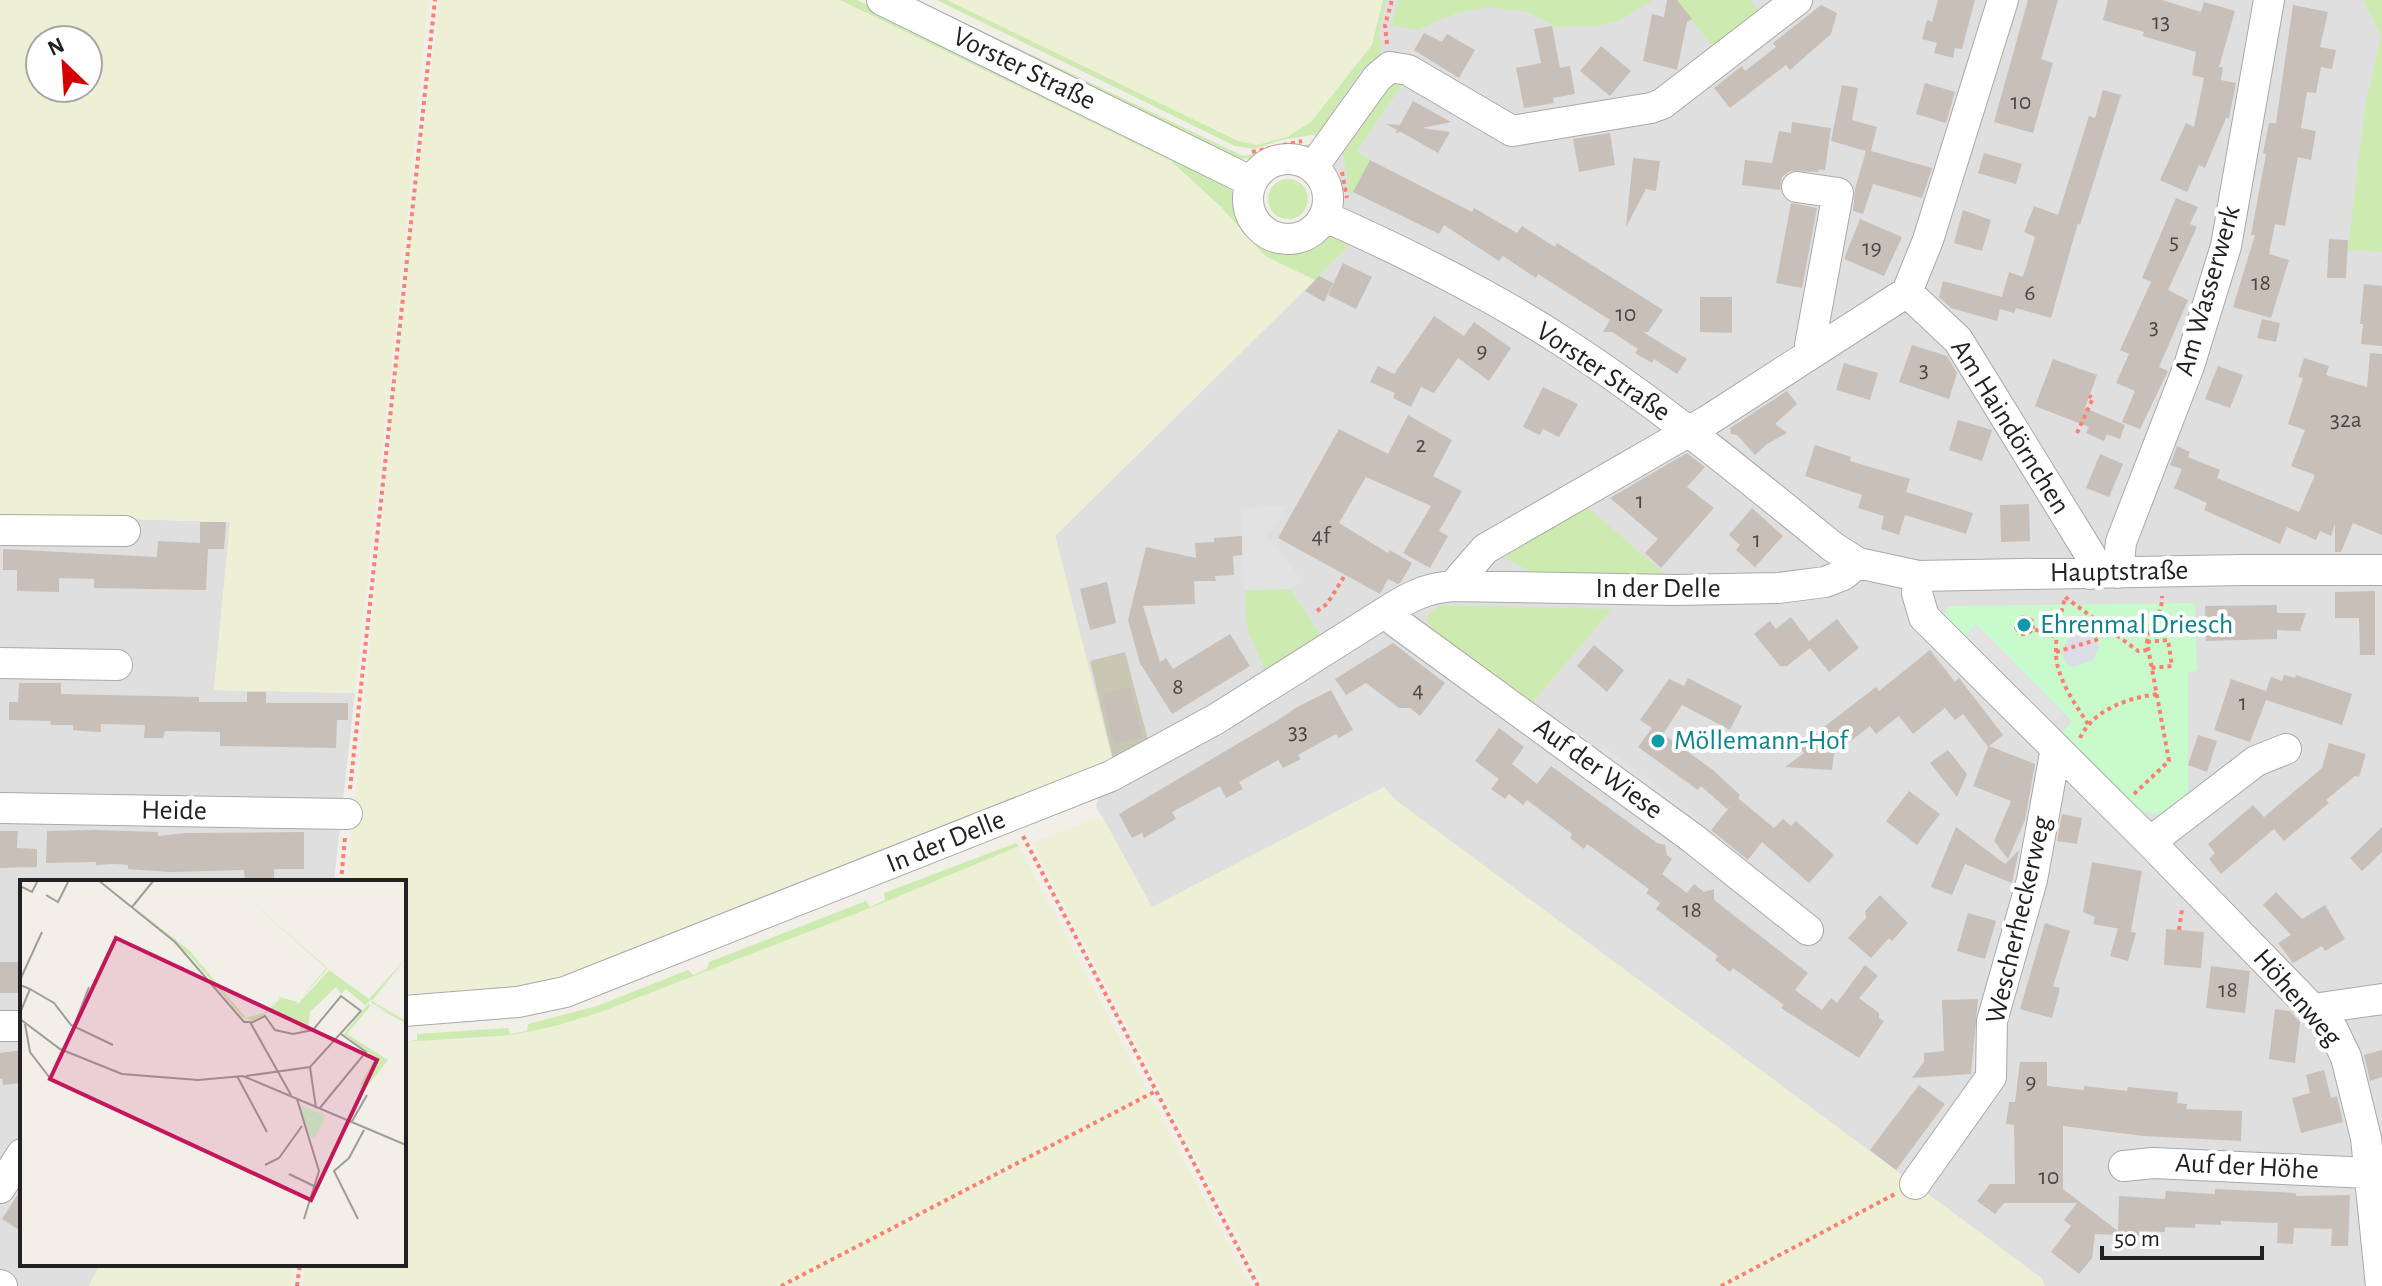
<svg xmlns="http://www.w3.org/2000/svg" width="2382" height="1286" viewBox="0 0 2382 1286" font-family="'Alegreya Sans',sans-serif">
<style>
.residential{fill:#e0dfdf}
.construction{fill:#c7c7b4}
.farmland{fill:#eef0d5;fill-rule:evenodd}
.grass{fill:#cdebb0}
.park{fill:#c8facc}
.parking{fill:#e2e2e2}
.plaza{fill:#dddde8}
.building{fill:#c7bfb8}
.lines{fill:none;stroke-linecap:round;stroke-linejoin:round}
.minor-casing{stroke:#a9a9a9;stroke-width:32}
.path{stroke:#fa8072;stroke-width:4;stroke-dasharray:4 4;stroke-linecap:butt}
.minor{stroke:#fff;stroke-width:30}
.culture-dot{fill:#0f9aa8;stroke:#fff;stroke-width:3}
.labels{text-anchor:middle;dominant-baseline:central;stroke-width:8;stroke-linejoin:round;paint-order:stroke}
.number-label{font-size:24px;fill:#4b4948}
.street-label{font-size:28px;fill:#222;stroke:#fff}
.culture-label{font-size:28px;fill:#0d838f;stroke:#fff;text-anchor:start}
.inset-road{fill:none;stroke:#9f9d99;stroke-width:2}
.view{fill:#c2185b;fill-opacity:0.15;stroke:#c2185b;stroke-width:4}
.inset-edge{fill:none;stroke:#222;stroke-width:4}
</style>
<rect width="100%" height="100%" fill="#f2efe9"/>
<path class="residential" d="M1383,0H2382V1286H2045L2040,1277L1394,799L1384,787L1152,908L1096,806L1112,759L1055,536L1351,243L1329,236L1335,218L1344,208L1337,191L1332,162L1321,136L1313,135L1311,122L1372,45Z
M0,515L230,522L214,690L355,693L334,882H22V1264H100L89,1286H12L0,1281Z"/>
<path class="construction" d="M1125,652L1148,740L1113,759L1090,661Z"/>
<path class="farmland" d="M0,0H428L405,243L355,693L214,690L230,522L0,515ZM40,40H88V88H40Z
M440,0H840L1171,161L1221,207L1265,256L1315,280L1055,536L1112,759L1006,804L560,979L513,991L404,993V882H347L409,242Z
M947,0H1383L1372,45L1311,122L1287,137L1257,145L1238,141Z
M1384,787L1394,799L2040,1277L2045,1286H1263L1032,843L1102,816L1152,907Z
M1019,846L1250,1286H302L304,1264H404V1042L479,1039L552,1027L598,1013L878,905Z
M100,1264H295L292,1286H89Z"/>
<path class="grass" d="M840,0H857L1185,162L1235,192L1251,229L1268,244L1290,248L1329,236L1352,242L1315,280L1265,256L1221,207L1171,161Z
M906,0H918L1243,156L1315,143C1304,151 1251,161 1237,158Z
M937,0H947L1238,141L1257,145L1287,137L1311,122L1372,45L1383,0H1386L1379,32L1382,55L1369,72L1363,69L1329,116L1334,120L1322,137L1313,135L1281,140L1254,149L1235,146Z
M1398,0H1653L1619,21L1598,26L1556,27L1527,12L1487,7L1457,13L1417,30L1391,26Z
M1677,0H1750L1760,13L1715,50Z
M2363,0H2382V252L2348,250L2365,106L2381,36Z
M1407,81L1404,86L1402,85L1357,151L1370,160L1351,197C1344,180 1348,162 1339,146L1377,103L1385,84Z
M1268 199a20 20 0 1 1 40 0a20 20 0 1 1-40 0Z
M1583,503L1669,578L1536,575L1496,552Z
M1290,589L1321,635L1265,670L1248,631L1244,590Z
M1441,605L1612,609L1532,703L1430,629L1427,620L1429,613Z
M1016,843L1019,846L878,905L598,1013L551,1027L513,1035L404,1042L417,1040V1034L508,1028L510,1034L527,1031L528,1024L597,1006L688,970L693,975L707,969L709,962L866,901L870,907L885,900L884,893Z"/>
<path class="park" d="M2195,603L2197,671L2188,672V800C2178,806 2164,815 2153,814C2121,808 2083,758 2060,735L2072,721L1977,625L1964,637L1943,618L1947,606Z"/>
<path class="parking" d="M1288,505L1267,536L1302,580L1290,589L1244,590L1241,509Z
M1976,624L2063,713L2050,725L1964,637Z
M1602,745L1701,821L1694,830L1595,754Z"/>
<path class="plaza" d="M2079,634L2088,635L2096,640L2099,648L2093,660L2074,667L2066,663L2061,651L2069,638Z"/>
<path class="building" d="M1667,0H1677L1692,19L1687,22L1677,70L1643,61L1652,14L1664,17Z
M1938,0H1975L1962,49L1955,48L1953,58L1934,53L1937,43L1922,39L1927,20L1932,22Z
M2028,0H2058L2041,59L2053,63L2033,133L1994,122Z
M2108,0H2162L2201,12L2204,2L2235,11L2219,67H2223L2221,80L2236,83L2229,118H2226L2205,168L2199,165L2187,192L2160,180L2186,123L2194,127L2204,78L2192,75L2196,52L2143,36L2144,32L2103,20Z
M1821,5L1837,13L1831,34L1790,70L1786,65L1730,108L1714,88L1742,66L1745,71L1776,47L1773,43Z
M2293,5L2328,12L2320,47L2336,50L2332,69L2321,67L2316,93L2307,92L2301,128L2316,131L2311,160L2298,157L2285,226L2275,224L2269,254L2289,260L2271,318L2233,307L2255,235H2251L2266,154L2263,153L2269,123H2276Z
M1552,26L1560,68L1570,66L1575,94L1553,98L1554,103L1524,108L1516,68L1541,63L1534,29Z
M1424,33L1442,42L1447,34L1475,50L1459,78L1414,50Z
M1601,46L1631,71L1610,96L1580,71Z
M1925,83L1955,92L1946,123L1916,114Z
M1842,85L1858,88L1852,120L1877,127L1871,151L1932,168L1922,198L1873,184L1863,214L1853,211L1855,189L1866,151L1831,141Z
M2103,90L2121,95L2080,225L2078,223L2051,318L2016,308L2014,313L2000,309L1997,321L1951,308L1939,297L1943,281L2002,297L2009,272L2023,277L2035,237L2024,232L2034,206L2058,215L2089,116L2095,118Z
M1413,101L1451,122L1422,128L1450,132L1438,153L1401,132L1395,133L1397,130L1386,124L1400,125Z
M1792,122L1831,128L1825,170L1819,169L1818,172L1790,171L1782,177L1780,190L1742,185L1745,160L1772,163L1779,131L1791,133Z
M1610,133L1615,165L1579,172L1573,139Z
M1984,153L2022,164L2016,184L1978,173Z
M1633,158L1660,161L1656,191L1646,189L1626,227Z
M1370,160L1472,212L1474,208L1517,233L1522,226L1555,247L1557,243L1663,310L1648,332H1643L1687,359L1677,374L1654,359L1652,363L1635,353L1638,349L1612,332H1603L1610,320L1538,274L1536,278L1503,256L1499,261L1444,225L1439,234L1353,192Z
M2176,198L2198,207L2190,224L2197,227L2168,290L2188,300L2159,367L2168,371L2140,429L2122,422L2135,391L2116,383L2129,354L2120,350L2151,282L2142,278Z
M1791,203L1817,208L1802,288L1776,283Z
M1963,210L1991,220L1982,251L1954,243Z
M1860,219L1902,237L1884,276L1844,259Z
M2329,239L2348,240L2346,278H2327Z
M1343,263L1372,277L1356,309L1328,295Z
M1319,276L1333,283L1324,302L1305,291Z
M2364,284L2382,286V346L2361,344L2363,324H2360Z
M1700,297H1732V333L1700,332Z
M1434,316L1464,336L1474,322L1511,348L1489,381L1458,358L1434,393L1421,387L1411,407L1393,398L1395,393L1370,382L1378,366L1394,374Z
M2262,319L2280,323L2276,342L2257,338Z
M1912,345L1947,356L1957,373L1949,399L1899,382Z
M2370,353L2382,354V535L2353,523L2341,552H2335V524L2331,536L2320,531L2316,540L2287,527L2280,544L2204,510L2207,503L2174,488L2182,469L2170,465L2177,446L2190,452L2188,457L2220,470L2217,478L2299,512L2315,475L2291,466L2305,430L2288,424L2303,378L2298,377L2304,358L2329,366L2326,375L2367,387Z
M2053,359L2097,375L2085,408L2125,425L2120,439L2107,434L2104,441L2086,433L2089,427L2035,406Z
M1844,363L1878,373L1870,400L1836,390Z
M2218,366L2243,375L2230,408L2205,399Z
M1543,387L1578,404L1559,437L1543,429L1540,435L1523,427Z
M1787,391L1797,404L1775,424L1787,433L1767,444L1755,455L1737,435L1731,434L1730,428Z
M1408,415L1452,440L1433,476L1462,491L1439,531L1448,536L1430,568L1403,553L1431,506L1366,477L1339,523L1388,553L1390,550L1412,563L1401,582L1398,584L1388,579L1380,594L1278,538L1339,429L1388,454Z
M1958,420L1992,430L1982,461L1949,450Z
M1815,445L1851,457L1850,461L1910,479L1906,492L1973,513L1966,534L1905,515L1899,535L1881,529L1884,516L1858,508L1862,495L1805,476Z
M1687,453L1705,467L1687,487L1714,508L1661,568L1645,553L1658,539L1610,498Z
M2100,454L2123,464L2109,497L2086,488Z
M2029,504L2030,541L2001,542L2000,505Z
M1752,508L1783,536L1755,567L1736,550L1740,545L1729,535Z
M200,522H226L224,549H208L206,590L94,588V579L59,578V592L17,591V570H3V549L157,557L158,541L200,543Z
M1242,536V555L1233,556L1234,575L1215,576L1216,581H1194L1195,604L1143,606L1160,662L1166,658L1173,669L1230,634L1250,666L1172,714L1140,663L1128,620L1146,547L1196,558L1195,543L1214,542V538Z
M1107,582L1116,623L1090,630L1080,589Z
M2375,591V655H2360L2359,618H2335V592Z
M2277,605V613H2306L2300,631L2277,630V639L2206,641L2205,606Z
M1791,617L1809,641L1837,619L1859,648L1829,672L1810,648L1787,666H1780L1754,634L1770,621L1776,629Z
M1393,643L1445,683L1420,716L1410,708H1399L1366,683L1346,695L1335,679Z
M1594,645L1624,670L1607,692L1577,666Z
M1930,650L1955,682L1959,678L2003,735L1989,746L2035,764L2025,820L2008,859L1994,841L2011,801L1973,786L1988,747L1963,714L1955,720L1945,708L1913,734L1899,716L1876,734L1870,726L1834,754L1832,770L1785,767L1804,753L1799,746L1876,687L1879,691Z
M2284,675L2295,678L2296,675L2352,694L2342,725L2266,700L2250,742L2214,730L2231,679L2266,691L2271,677L2282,681Z
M1688,678L1742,706L1730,730L1682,705L1663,734L1713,770L1740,795L1738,798L1774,828L1783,819L1791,826L1796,821L1834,855L1809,883L1762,842L1748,860L1711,830L1732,804L1727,809L1701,786L1698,790L1638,747L1652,728L1640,720L1669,679L1684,686Z
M19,683H61V694L199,697V702H247V692H266V703H348V720H337L336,748L220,746V732L165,731L163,738H144L145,725L101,724V732L83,731L73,730V725H50L51,721L9,720V702H18Z
M1131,687L1142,737L1114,744L1102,694Z
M1331,690L1353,730L1339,738L1336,734L1298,755L1301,759L1283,768L1278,760L1239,782L1243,789L1226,798L1220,786L1172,812L1176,819L1144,838L1142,833L1132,838L1119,814L1278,720L1297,707Z
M1499,728L1524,747L1512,764L1537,784L1551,766L1657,843L1665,845L1667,855L1672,859L1662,874L1687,893L1694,884L1704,892L1714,889V900L1808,973L1795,990L1822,1010L1831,998L1837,1003L1865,965L1878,976L1859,998L1879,1013V1018L1884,1021L1859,1058L1781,1008L1784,1005L1733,968L1730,972L1715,960L1718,956L1656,909L1660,903L1646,893L1649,889L1587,844L1584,849L1570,838L1572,834L1527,800L1523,805L1509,794L1505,799L1491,789L1499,779L1475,761Z
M2198,735L2217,741L2207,772L2188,765Z
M2329,743L2366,754L2359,777L2355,776L2326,800L2329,803L2284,841L2274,829L2221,874L2209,859L2215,853L2208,844L2253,805L2272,826L2264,817L2322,768Z
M1948,750L1967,774L1957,797L1930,763Z
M1909,791L1940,814L1917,845L1886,821Z
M2062,814L2082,818L2077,844L2057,841Z
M1956,827L2005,864L2019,850L2012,883L1965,864L1952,895L1931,887Z
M2382,827V852L2362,871L2350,858Z
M96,830L158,832V836L187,833L304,832V869H274V882H245L244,870L171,872L128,869V865L115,864L96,865V862L46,863L47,831Z
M0,831H18L17,848L37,849V867L0,868Z
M2092,862L2142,871L2131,931L2093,924L2095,917L2083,912Z
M2276,892L2302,919L2325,905L2345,939L2325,951L2322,946L2293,963L2278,943L2291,935L2263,905Z
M1880,895L1908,923L1892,941L1889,938L1871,958L1848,938L1866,918L1865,911Z
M1968,913L1996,921L1985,959L1957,951Z
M2045,923L2070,931L2053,986L2060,988L2052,1018L2020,1009Z
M2118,928L2136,933L2128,961L2110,956Z
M2166,929L2204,932L2201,968L2164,965Z
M0,962H22V993H0Z
M2211,966L2250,971L2245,1013L2206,1008Z
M1978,999L1971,1074L1912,1078L1924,1062V1053L1944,1051L1942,1000Z
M2275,1009L2290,1011L2300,1022L2295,1063L2269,1059Z
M22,1050V1083L3,1085L2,1079H0V1053Z
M2382,1050V1077L2370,1081L2364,1055Z
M2020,1062H2047V1086L2084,1090V1086L2127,1091L2128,1087L2178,1092L2177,1103L2187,1104L2186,1109L2242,1111L2241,1141L2144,1136L2063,1126V1189L2118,1231L2119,1196L2165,1199L2166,1191L2215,1194V1189L2296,1193V1196L2350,1195L2348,1246H2331L2332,1229L2294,1228L2293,1244L2277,1243L2278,1223L2221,1221V1225L2195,1224V1228L2165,1227V1232L2139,1231V1236L2095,1234L2092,1258L2079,1274L2051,1252L2071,1226L2064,1220L2077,1203H2004L1995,1214L1977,1201L1990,1184H2015L2014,1125L2006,1124L2009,1102H2015Z
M2324,1070L2331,1098L2337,1096L2343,1122L2301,1133L2292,1098L2310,1093L2306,1075Z
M1919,1085L1945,1104L1896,1170L1870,1150Z
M22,1188V1232L2,1219Z"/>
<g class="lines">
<defs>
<path id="minor" d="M882,0L1252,182
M1248 199a40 40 0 1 1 80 0a40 40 0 1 1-80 0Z
M1313,167L1377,78L1390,67L1408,70L1512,131L1651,108L1662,104L1797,0
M1797,187L1838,193L1810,345L1814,352
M1326,217C1409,254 1492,295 1568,345C1661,406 1747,477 1833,547L1858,563L1918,576L2241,570H2382
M1907,292L1958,340L2091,556L2090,574
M0,530L125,531
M2118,573L2121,542L2189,366L2226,246L2269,0
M1918,576L1917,593L1924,617L2150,842L2333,1030L2346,1057L2366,1138L2381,1286
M1453,586L1485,549L1707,421L1907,292L1928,240L2003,0
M1387,611L1396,622L1691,837L1808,930
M0,663L117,665
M0,808L347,814
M2150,842L2256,761L2286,749
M2313,1009L2382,999
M404,1011L518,1002L565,992L1111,776L1216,719L1387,611C1409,597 1426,588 1453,586L1675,590L1778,588L1825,582L1843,575L1858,563
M0,1026H22
M2124,1166L2153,1163L2370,1173
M1915,1184L1991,1077L1992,1021L2032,880L2056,748
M0,1188L22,1154
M0,1285L2,1286"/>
</defs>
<use href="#minor" class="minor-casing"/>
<path class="path" d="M1387,44L1385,25L1392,0
M1252,152L1302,141
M1342,172L1347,198
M2077,433L2093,398L2089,396
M1317,611L1327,604L1345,575
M2033,629L2032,621L2026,617L2020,618L2016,628L2021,634H2027L2033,629L2057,637
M2147,642L2168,640L2172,666L2151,668
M2056,652L2096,640L2107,631
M2088,724C2075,704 2057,679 2056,654C2055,635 2061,615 2065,597L2138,651L2148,650
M2080,738C2094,709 2128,698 2158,694
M350,789L435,0
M2134,794L2169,761L2147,642C2150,625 2162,619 2162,596
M1023,836L1258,1286
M341,882L345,838
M2179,930L2182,909
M297,1286L300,1264
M781,1286L1156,1091
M1721,1286L1895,1194"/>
<use href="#minor" class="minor"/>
</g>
<g class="culture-dot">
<circle cx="2024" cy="625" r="8"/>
<circle cx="1658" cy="741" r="8"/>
</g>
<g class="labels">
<g class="number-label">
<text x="2161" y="22">13</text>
<text x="2021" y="102">10</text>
<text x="2174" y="242">5</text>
<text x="1872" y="248">19</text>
<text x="2261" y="283">18</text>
<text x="2030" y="293">6</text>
<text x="1626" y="314">10</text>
<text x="2154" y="327">3</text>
<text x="1482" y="351">9</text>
<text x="1924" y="370">3</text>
<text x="2346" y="420">32a</text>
<text x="1421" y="445">2</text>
<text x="1640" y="501">1</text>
<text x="1321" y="536">4f</text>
<text x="1757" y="540">1</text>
<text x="1178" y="687">8</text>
<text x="1418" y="690">4</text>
<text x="2243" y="703">1</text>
<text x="1298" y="732">33</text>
<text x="1692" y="910">18</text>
<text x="2228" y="990">18</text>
<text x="2031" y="1082">9</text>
<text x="2049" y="1177">10</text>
</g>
<g class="street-label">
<text transform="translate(1024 69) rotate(26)">Vorster Straße</text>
<text transform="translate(2208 291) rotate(-74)">Am Wasserwerk</text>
<text transform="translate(1603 372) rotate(34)">Vorster Straße</text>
<text transform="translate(2010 427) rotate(58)">Am Haindörnchen</text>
<text transform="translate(2119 572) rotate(-1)">Hauptstraße</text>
<text x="1658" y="589">In der Delle</text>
<text transform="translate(1598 769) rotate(36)">Auf der Wiese</text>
<text transform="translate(174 811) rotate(1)">Heide</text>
<text transform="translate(946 842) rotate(-22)">In der Delle</text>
<text transform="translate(2019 920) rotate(-77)">Wescherheckerweg</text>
<text transform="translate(2297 998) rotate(49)">Höhenweg</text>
<text transform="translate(2247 1167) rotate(3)">Auf der Höhe</text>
</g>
<g class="culture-label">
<text x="2040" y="625">Ehrenmal Driesch</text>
<text x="1674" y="741">Möllemann-Hof</text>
</g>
</g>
<g transform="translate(20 880)">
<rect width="386" height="386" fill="#f2efe9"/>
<path d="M207,0L306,87L307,89L278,122L275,124H272L258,118L245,135L233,141L222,137L172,78L115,28L170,71L226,138L244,133L259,117L278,122L306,88ZM386,78L352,121L386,141V143L351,125L327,154L368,180L346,208L340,205L355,178L324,154L348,124L369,133L352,123L351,122L352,119L345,125L326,109L321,114L316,107L290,132L288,149L281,151L279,142L247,132L260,119L278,124L309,90L349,119Z" fill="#cdebb0"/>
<path d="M278,224L306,236L295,257H290Z" fill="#c8facc"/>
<path class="inset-road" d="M78,0L155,62L224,142H230L271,215M0,6L12,12L18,0M26,15L38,22L49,0M112,27L134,0M0,100L22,52M0,105L10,109L0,133M10,109L34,123L51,145L93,165M0,139L40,169L102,194L178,200L223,196L386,265M5,144L10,172L33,202M54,146L69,107M290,187L296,228M217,196L247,252M226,196L290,187L341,131L321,116L293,150L273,154L255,150L245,136L231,143M277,219L299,291L284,339M299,229L346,172L321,154M331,243L347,215M245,285L259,278L282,246M269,294L296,307M338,339L314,291L329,278L344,250"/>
<path class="view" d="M96,58L357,180L291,320L30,199Z"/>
<rect width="386" height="386" class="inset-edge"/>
</g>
<g transform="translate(64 64) rotate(335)"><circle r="38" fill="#ffffff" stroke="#a7a7a7" stroke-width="2"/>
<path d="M0-6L14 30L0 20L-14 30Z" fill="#d40000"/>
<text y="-12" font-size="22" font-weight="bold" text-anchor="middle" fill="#222222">N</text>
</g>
<path d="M2102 1246v12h160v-12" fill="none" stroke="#222222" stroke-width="4"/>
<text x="2114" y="1246" font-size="24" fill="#222222" stroke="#ffffff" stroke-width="6" paint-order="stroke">50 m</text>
</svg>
